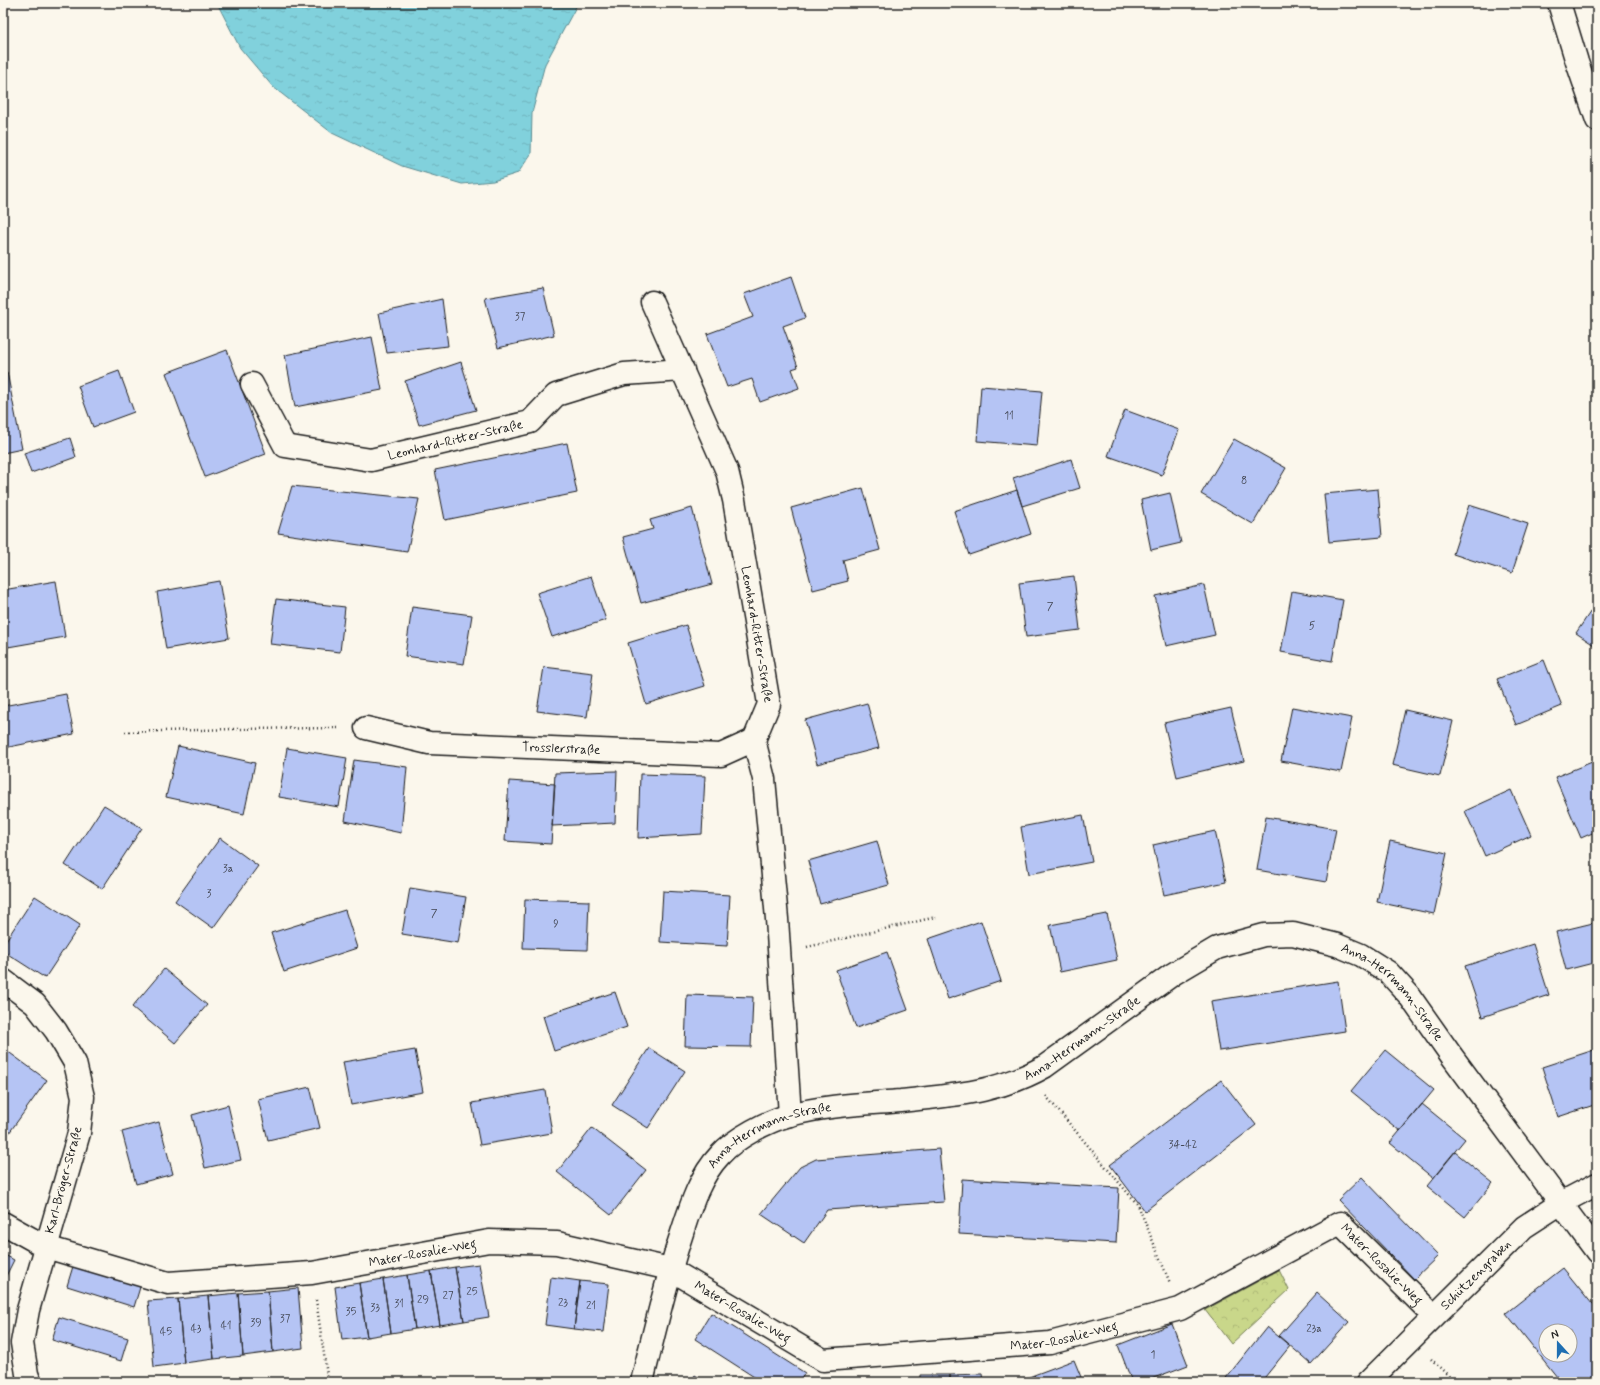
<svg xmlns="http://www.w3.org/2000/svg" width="1600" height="1385" viewBox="0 0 1600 1385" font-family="Mynerve,sans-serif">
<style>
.park{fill:url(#park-crowns);stroke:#727a53}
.water{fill:url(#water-ripples);stroke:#59898f}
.building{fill:#b5c4f4;stroke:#1c1c1c;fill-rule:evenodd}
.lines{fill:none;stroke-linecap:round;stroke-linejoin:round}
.minor-casing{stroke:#1c1c1c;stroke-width:25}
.path{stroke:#1c1c1c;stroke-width:2.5;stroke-dasharray:1 3;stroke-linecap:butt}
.minor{stroke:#fbf7ec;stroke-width:22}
.labels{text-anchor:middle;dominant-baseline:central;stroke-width:3;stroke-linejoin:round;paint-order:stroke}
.number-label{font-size:11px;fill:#424652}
.street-label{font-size:13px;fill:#1c1c1c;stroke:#fbf7ec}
</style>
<defs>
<pattern id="park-crowns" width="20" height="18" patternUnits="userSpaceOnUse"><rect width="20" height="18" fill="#c9d78a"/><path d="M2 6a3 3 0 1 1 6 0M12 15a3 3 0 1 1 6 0" fill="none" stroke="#acb876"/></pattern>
<pattern id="water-ripples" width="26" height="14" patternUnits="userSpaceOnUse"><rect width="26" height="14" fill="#81d1dc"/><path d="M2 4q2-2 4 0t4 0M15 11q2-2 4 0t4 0" fill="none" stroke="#6fb3bc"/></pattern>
</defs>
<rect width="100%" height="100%" fill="#fbf7ec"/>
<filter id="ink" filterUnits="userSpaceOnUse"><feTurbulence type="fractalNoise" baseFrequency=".025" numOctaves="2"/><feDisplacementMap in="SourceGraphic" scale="8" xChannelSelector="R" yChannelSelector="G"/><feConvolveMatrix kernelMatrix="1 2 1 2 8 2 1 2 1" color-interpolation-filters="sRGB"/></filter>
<g filter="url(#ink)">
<path class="park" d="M1279,1270L1289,1290L1231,1344L1205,1310Z"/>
<path class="water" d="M264,3H578L545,64L532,113L531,154L518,173L493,181L462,184L402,166L332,133L273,87L240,48L218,5Z"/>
<path class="building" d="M791,277L805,318L783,326L798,367L792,369L799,388L760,402L752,379L727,387L707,334L753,317L744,294Z
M543,288L554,335L498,348L485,298Z
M442,299L448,346L387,353L379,313Z
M372,337L382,390L295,407L285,355Z
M227,350L266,454L205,477L166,373Z
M461,362L476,410L419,425L405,381Z
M119,371L134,412L93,427L78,386Z
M7,372L22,449L3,453V373Z
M981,386L1042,391L1037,446L977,441Z
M1125,410L1179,430L1162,475L1108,456Z
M70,438L76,457L31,473L24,453Z
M1234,439L1286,468L1253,524L1201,494Z
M567,443L577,493L445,520L435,470Z
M1071,459L1080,488L1022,506L1013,478Z
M292,486L419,499L407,552L278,533Z
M863,488L880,550L843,560L848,581L813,590L791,508Z
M1378,489L1382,537L1329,542L1324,494Z
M1017,490L1031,534L969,555L954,511Z
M1170,493L1181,543L1151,550L1141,500Z
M1469,505L1528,524L1512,573L1453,554Z
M692,508L712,584L641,603L623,537L653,529L650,520Z
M591,576L606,620L552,637L537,593Z
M1074,576L1080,630L1026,637L1019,583Z
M56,581L65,637L8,647L3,614V590Z
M219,581L229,638L166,649L157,592Z
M1204,585L1215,635L1166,646L1155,596Z
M1292,591L1343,600L1332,661L1281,652Z
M276,599L345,607L340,652L270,644Z
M1597,602V647L1576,633Z
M412,607L472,615L464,664L405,656Z
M686,625L705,686L646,704L628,643Z
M1544,660L1562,706L1516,725L1497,679Z
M544,667L593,673L587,717L537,711Z
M66,694L74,734L4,748L3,742V706Z
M867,703L879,748L817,764L805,720Z
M1292,707L1352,718L1341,772L1281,761Z
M1231,708L1244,761L1177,777L1164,723Z
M1405,710L1453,721L1440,776L1392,765Z
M178,746L255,763L244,814L166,797Z
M287,748L347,758L339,807L279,797Z
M354,760L407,767L401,833L345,821Z
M1597,760V831L1581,838L1555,777Z
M617,771L615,823L552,826L555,773Z
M640,774L705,776L702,834L638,838Z
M509,781L555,784L551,844L505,841Z
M1511,790L1531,835L1485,856L1465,811Z
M104,805L142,828L102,889L65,865Z
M1083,815L1092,862L1029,874L1021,827Z
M1266,817L1336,829L1326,882L1257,870Z
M1215,831L1226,882L1164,895L1153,845Z
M220,838L258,866L213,928L175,901Z
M877,841L889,885L820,904L808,861Z
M1390,841L1447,853L1434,914L1377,902Z
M410,888L466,897L458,943L402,934Z
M663,891L730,895L727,946L660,942Z
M35,896L80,925L45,978L3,951V945Z
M525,899L589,901L587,950L523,948Z
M345,910L357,948L284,972L271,933Z
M1107,914L1117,960L1060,972L1050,925Z
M981,921L1001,981L948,999L928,939Z
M1597,922V962L1566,970L1556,932Z
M1533,944L1549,995L1482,1017L1465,966Z
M887,952L908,1010L856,1028L836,970Z
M164,969L207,1005L175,1043L132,1007Z
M1338,981L1345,1031L1219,1051L1211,1001Z
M615,992L627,1027L554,1051L543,1016Z
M687,995L753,997L751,1047L685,1046Z
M3,1048L47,1080L9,1133L3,1129Z
M649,1048L685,1071L648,1128L612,1105Z
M1597,1049V1104L1558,1117L1542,1067Z
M415,1050L423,1092L351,1105L343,1062Z
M1385,1050L1434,1090L1400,1131L1351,1091Z
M1221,1080L1256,1125L1145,1211L1110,1165Z
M310,1087L320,1128L268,1140L258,1099Z
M545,1090L552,1133L480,1145L472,1103Z
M1422,1104L1465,1139L1433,1178L1390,1143Z
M228,1105L241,1160L205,1168L192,1115Z
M159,1122L173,1174L136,1184L122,1132Z
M592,1128L646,1170L611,1215L557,1172Z
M939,1149L944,1202L827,1210L804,1243L761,1214L800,1167L816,1159Z
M1455,1152L1493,1183L1465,1217L1427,1186Z
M1362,1177L1438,1256L1414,1279L1338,1200Z
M962,1179L1119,1188L1116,1243L959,1234Z
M3,1254L14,1260L4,1280H3Z
M74,1263L141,1284L134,1307L67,1286Z
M479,1264L489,1317L464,1321L455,1267Z
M455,1267L464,1321L440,1325L431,1271Z
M1563,1268L1597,1310V1382H1561L1506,1313ZM1546,1331H1570V1355H1546Z
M431,1271L440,1325L415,1329L407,1275Z
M407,1275L415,1329L391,1333L383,1279Z
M551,1277L580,1281L574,1329L545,1325Z
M383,1279L391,1333L367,1337L359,1283Z
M580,1281L609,1284L603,1332L574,1329Z
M359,1283L367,1337L342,1340L335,1287Z
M298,1288L303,1348L273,1352L268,1291Z
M268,1291L273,1352L243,1356L238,1293Z
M238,1293L243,1356L214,1359L208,1296Z
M1317,1293L1349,1322L1311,1364L1279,1336Z
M208,1296L214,1359L184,1363L178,1299Z
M178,1299L184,1363L154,1367L148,1301Z
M711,1313L805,1373L799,1382H762L695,1339Z
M59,1317L128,1338L121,1361L52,1340Z
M1172,1324L1188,1365L1143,1382H1132L1118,1345Z
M1267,1327L1290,1346L1261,1382H1230L1226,1378Z
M1074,1360L1083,1382H1036L1034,1375Z
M982,1374L983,1382H950V1375Z
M695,1375L706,1382H690Z
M920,1375H950V1382H920Z
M1034,1375L1036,1382H1017Z"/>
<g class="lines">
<defs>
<g id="minor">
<path d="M1559,3L1577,62L1597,120"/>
<path id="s1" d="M652,302L727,471L734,500L769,704L754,740L764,779L777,919L790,1115"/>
<path id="s2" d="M252,384L285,446L371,460L530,422L556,395L624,374L683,370"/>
<path id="s3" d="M366,728L429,743L721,755L754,740"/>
<path d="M3,980L35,1004L56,1031L75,1063L83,1097L79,1133L28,1310L22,1343L27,1374L30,1382"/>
<path id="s4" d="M3,1223L46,1247L168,1283L312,1273L489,1241L557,1243L670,1269L823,1360L1050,1343L1180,1309L1340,1223L1434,1316"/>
<path id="s5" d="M642,1382C654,1333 665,1284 681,1236C690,1208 699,1177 720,1155C735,1138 768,1121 790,1115C826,1105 865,1104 901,1101C952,1095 998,1093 1044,1067L1173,974L1217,948L1264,935L1293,934L1337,945L1361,955L1388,972L1408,994L1451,1055L1597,1252"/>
<path id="s6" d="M1368,1382L1524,1227L1561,1203L1597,1184"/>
</g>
</defs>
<use href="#minor" class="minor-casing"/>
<path class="path" d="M125,732L234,729L338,728
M807,947L936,917
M1046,1096L1138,1205L1170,1283
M316,1300L328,1382
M1431,1359L1455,1382"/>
<use href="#minor" class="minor"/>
</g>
</g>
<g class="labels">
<g class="number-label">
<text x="520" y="317">37</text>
<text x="1009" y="416">11</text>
<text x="1244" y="481">8</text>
<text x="1050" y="607">7</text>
<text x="1312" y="626">5</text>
<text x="228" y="869">3a</text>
<text x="209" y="894">3</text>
<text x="434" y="914">7</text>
<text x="556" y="924">9</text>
<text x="1183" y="1145">34-42</text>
<text x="472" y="1292">25</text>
<text x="448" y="1296">27</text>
<text x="423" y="1300">29</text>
<text x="563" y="1303">23</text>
<text x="399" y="1304">31</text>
<text x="591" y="1306">21</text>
<text x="375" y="1308">33</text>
<text x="351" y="1312">35</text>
<text x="285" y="1319">37</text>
<text x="256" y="1323">39</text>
<text x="226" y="1326">41</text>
<text x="196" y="1329">43</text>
<text x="1314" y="1329">23a</text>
<text x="166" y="1332">45</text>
<text x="1153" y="1355">1</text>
</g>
<g class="street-label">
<text stroke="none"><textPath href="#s2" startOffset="244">Leonhard-Ritter-Straße</textPath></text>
<text stroke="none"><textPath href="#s1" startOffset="351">Leonhard-Ritter-Straße</textPath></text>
<text stroke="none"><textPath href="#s3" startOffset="197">Trosslerstraße</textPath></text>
<text stroke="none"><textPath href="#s5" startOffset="991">Anna-Herrmann-Straße</textPath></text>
<text stroke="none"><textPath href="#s5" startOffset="631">Anna-Herrmann-Straße</textPath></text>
<text stroke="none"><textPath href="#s5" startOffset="296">Anna-Herrmann-Straße</textPath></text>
<text transform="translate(64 1180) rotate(-75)">Karl-Bröger-Straße</text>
<text stroke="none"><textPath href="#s4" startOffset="433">Mater-Rosalie-Weg</textPath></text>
<text stroke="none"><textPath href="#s4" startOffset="1465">Mater-Rosalie-Weg</textPath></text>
<text stroke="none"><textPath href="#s6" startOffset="152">Schützengraben</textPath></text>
<text stroke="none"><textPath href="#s4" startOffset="769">Mater-Rosalie-Weg</textPath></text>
<text stroke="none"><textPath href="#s4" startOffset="1105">Mater-Rosalie-Weg</textPath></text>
</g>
</g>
<rect width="1600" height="1385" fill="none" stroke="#fbf7ec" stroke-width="16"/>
<rect x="8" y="8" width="1584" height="1369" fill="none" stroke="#1c1c1c" stroke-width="1.5" filter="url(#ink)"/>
<g transform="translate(1558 1343) rotate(339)"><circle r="19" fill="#fbf7ec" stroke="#a29f99"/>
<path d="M0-3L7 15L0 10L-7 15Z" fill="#1f6fb2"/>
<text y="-6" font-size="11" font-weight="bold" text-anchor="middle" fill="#1c1c1c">N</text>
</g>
</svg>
